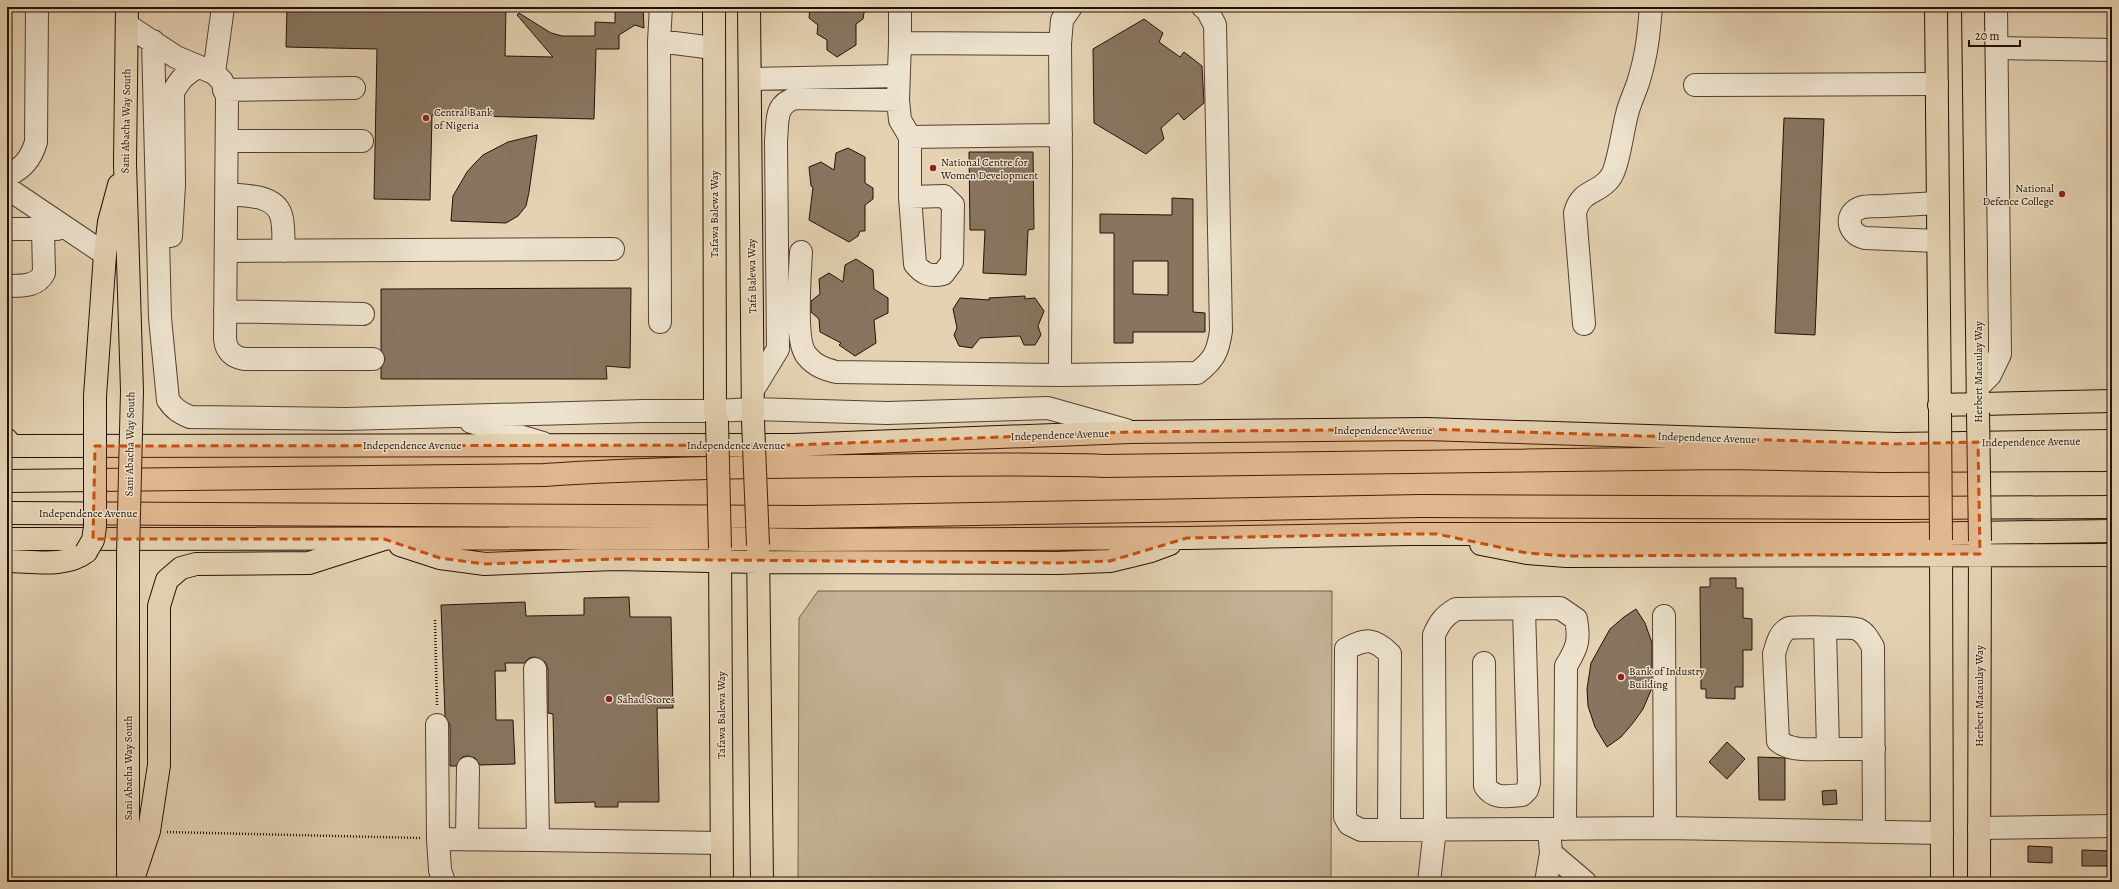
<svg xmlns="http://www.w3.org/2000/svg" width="2119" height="889" viewBox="0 0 2119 889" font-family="Alegreya,serif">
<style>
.grass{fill:#c3b195;stroke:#74614e}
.building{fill:#887560;stroke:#241108;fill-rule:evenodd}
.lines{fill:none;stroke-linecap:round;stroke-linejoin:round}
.minor-casing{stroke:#544132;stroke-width:24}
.major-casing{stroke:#241108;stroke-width:24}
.highway-casing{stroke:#241108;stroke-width:24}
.path{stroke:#241108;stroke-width:2.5;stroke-dasharray:1 2;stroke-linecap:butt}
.minor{stroke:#ede2cd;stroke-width:22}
.major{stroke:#e4d2b2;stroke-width:22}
.highway{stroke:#e4d2b2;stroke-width:22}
.major-bridge-casing{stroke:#241108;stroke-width:24;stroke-linecap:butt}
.highway-bridge-casing{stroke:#241108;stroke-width:24;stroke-linecap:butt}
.major-bridge{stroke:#e4d2b2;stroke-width:22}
.highway-bridge{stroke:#e4d2b2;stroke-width:22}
.marked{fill:#cb4e0b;fill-opacity:0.2;stroke:#cb4e0b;stroke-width:3;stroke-dasharray:8 5;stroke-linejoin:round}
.poi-dot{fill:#8f2418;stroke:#ede2cd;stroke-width:1.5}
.labels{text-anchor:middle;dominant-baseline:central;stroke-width:3;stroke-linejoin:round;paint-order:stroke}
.poi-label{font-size:11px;fill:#241108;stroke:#ede2cd;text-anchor:start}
.street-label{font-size:11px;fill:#241108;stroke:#ede2cd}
</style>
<rect width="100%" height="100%" fill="#e4d2b2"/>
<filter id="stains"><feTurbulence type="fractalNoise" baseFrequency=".005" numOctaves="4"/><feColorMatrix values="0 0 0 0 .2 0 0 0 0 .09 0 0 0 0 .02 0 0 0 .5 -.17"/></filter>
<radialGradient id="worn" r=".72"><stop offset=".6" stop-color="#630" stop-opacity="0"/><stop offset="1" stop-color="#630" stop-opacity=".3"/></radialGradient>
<path class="grass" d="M818,591H1332L1331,882H798L799,618Z"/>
<path class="building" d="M287,7H506L505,56L553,57L517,15L519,13L551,33L562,36H595V22L615,23V7H643L644,28L635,25L619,35V49H596L594,119L432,115L430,200L374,199L377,49L286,47Z
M810,7H865L863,19L856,24V45L837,57L827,50V40L817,34L818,25L809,18Z
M1144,19L1163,33L1159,42L1180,57L1184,52L1202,66L1204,103L1184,120L1178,113L1161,128L1164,139L1146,154L1094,123L1093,49Z
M1784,118L1824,119L1815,335L1775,333Z
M537,135L529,192L526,206L518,216L506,223L451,221L453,196L467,172L475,163L483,155L508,142Z
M848,148L865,157V183L873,188V199L865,205V231H860L858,236L849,242L809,220L813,187L811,186L809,167L821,162L834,170L836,153Z
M969,152H1033L1034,229L1028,230L1026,275L983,273L985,230H970Z
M1172,198L1193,199V312L1205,313V332H1133V343H1114V233H1100V214L1172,215ZM1133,261H1168V295L1133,294Z
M856,259L873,270L874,289L888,298V313L874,320L876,343L855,356L839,345L841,343L820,332L819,319L811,312V301L820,294L819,279L829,273L843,282L845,265Z
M631,288L630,368L606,366L607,379H381V368L385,359L381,350V289Z
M1025,296V299L1035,298L1044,311L1038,326L1041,335L1035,345H1024L1020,336L980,338L972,348L959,346L954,335L957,328L953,309L960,298L989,300V298Z
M1710,578H1736V588H1743V618L1752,619V650H1743V687H1735V699L1706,698V689H1701L1700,587H1710Z
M629,597L630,617H671L673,708H657L659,802H618V807H595V802L555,803L553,714L548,713V669L545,662L535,657L529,658L524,663H505L506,671H495L496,720H513L515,764L480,765L475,758L468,756L462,757L456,766H450V725L445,716L441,605L525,602L526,616L584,615V598Z
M1636,609L1645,623L1652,643V688L1643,709L1633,723L1621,737L1607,747L1595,727L1588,706L1587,689L1591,663L1610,629L1624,617Z
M1727,742L1745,759L1727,779L1709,762Z
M1758,757L1785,758V800H1759Z
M1836,790L1837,804L1823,805L1822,791Z
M2028,846L2052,847V863L2028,862Z
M2082,850L2112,851V866H2082Z"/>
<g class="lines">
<defs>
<path id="minor" d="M900,7V43
M1071,7L1062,20L1060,44L1061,161L1060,375L1197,373C1214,360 1218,352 1221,331L1215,25L1207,10L1203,7
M127,25L176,57L214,73L222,81L227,97L225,339C226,351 233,357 244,359H373
M153,41L160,318L168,400C174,409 180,413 190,417L346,419L643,411H715L754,409L887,413L1048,408L1126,430
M659,41L713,48
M1997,48L2112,50
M214,73L223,7
M750,79L898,76
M1695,85L1937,84
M224,90L354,88
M910,137L1061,135
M227,141H362
M7,176C23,168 31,159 36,142L37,7
M7,188L105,254
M227,194C246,196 278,194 282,219C284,229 283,241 284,251
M910,197L944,196L953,205L952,262L943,274C930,277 923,274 915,264L910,197V137L900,120L898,100L900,43L1060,44
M1938,203C1920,204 1903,205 1885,206C1878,206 1870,206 1863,207C1843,212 1847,234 1865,238L1938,241
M7,229H57
M171,236L174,185L173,92C180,80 186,72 199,67
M226,251L613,249
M801,252C800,274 794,342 807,356C815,366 825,369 836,372L1060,375
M7,286C21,286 37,287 44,273L43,229
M225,311L363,314
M660,322L659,41L661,7
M1584,324L1575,213C1581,189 1599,194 1610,178C1618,169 1623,128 1627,114C1630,101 1637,89 1640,76C1647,53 1649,31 1651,7
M1978,387L1990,375L2000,354L1996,7
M753,390L778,349L776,141C778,121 774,104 796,98L898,100
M471,422L543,443
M1664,616L1665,828L1942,833
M1825,628L1828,749C1811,749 1792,752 1778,741L1774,654C1777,644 1779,633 1789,628C1794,627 1852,627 1857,629C1865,632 1869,640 1873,647L1874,831
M1484,663L1485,786C1494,800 1508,796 1522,795L1527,790L1529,783L1524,609
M535,669L538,840L721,843
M437,725L438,839L440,870L444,882
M1828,749H1874
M1979,828L2112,826
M1389,829L1390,654C1374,638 1366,638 1346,649L1345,817L1349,824L1361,830L1665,828
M1549,829L1551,853L1585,882
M438,839L538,840
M467,840L468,768
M1429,882L1435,829L1434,635C1439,623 1444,616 1456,609L1560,608L1576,619C1580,641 1577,648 1566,666L1565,829
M1546,882L1551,853"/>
<path id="major" d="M714,7L715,411L717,421
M749,7L753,421
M1936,7L1940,413
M1973,7L1978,413
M1939,405L2112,401
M7,446L793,445L1131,432L1426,429L1896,444L2112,441
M7,481L544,475C648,468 752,467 856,466C938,465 1021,463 1104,466L1727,458L1883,461L2112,460
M7,513L807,517L1421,506L1900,508L2112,507
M7,539L674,538L806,540L1187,538L1410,534H1899L2112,531
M1941,540L1942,882
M1481,544L1527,553L1566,556L2112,555
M400,545L440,558L485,564L615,559L758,562L1058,563L1110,561L1151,551L1170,544
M758,547L762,882
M720,548L722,882
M1979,882L1980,541"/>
<path id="highway" d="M127,7L125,163L132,391
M95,396L105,254L109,222L119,185
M7,440L12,446
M128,555V874
M7,561C32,561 66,568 86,552
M132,882L149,831L159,765V606L167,580L181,568L196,564L309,563L384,539"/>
</defs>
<use href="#minor" class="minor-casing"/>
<use href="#major" class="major-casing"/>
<use href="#highway" class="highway-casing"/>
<path class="path" d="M435,620L437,706
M167,832L420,838"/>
<use href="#minor" class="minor"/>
<use href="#major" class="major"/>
<use href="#highway" class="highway"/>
<defs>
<path id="major-bridge" d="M1940,413L1941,540
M1978,413L1980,541
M717,421L720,548
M753,421L758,545"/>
<path id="highway-bridge" d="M86,552L93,540L95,527V396
M128,555L132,391"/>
</defs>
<use href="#major-bridge" class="major-bridge-casing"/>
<use href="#highway-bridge" class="highway-bridge-casing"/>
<use href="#major-bridge" class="major-bridge"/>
<use href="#highway-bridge" class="highway-bridge"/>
</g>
<path class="marked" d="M1426,429L1896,444L1978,442L1980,554L1566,556L1527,553L1437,534H1410L1187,538L1110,561L1058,563L615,559L485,564L440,558L384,539H93L95,446L793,445L1131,432Z"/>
<g class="poi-dot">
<circle cx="426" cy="118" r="4"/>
<circle cx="933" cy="168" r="4"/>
<circle cx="2062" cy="194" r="4"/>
<circle cx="1621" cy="677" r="4"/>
<circle cx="609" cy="699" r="4"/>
</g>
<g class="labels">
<g class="poi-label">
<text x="434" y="112">Central Bank<tspan x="434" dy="13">of Nigeria</tspan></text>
<text x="941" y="162">National Centre for<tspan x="941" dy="13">Women Development</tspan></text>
<text x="2054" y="188" text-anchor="end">National<tspan x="2054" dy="13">Defence College</tspan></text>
<text x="1629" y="671">Bank of Industry<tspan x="1629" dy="13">Building</tspan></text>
<text x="617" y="699">Sahad Stores</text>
</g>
<g class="street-label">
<text transform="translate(126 121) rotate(-89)">Sani Abacha Way South</text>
<text transform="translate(714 214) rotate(-90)">Tafawa Balewa Way</text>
<text transform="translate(752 276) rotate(-91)">Tafa Balewa Way</text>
<text transform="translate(1978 372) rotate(-90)">Herbert Macaulay Way</text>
<text x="1383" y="430">Independence Avenue</text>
<text transform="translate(1060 435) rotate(-2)">Independence Avenue</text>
<text transform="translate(1707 438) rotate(2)">Independence Avenue</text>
<text transform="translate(2031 442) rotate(-1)">Independence Avenue</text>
<text transform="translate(130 444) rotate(-89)">Sani Abacha Way South</text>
<text x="412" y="445">Independence Avenue</text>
<text x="736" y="445">Independence Avenue</text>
<text x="88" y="513">Independence Avenue</text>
<text transform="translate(1979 696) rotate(-90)">Herbert Macaulay Way</text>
<text transform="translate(721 715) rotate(-90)">Tafawa Balewa Way</text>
<text transform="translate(128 768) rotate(-90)">Sani Abacha Way South</text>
</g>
</g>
<rect width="2119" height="889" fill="none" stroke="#e4d2b2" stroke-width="24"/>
<rect x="8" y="8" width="2103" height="873" fill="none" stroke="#241108" stroke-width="2"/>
<rect x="12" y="12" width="2095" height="865" fill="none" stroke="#241108"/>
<path d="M1969 40v6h51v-6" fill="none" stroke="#241108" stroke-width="2"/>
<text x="1975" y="40" font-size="12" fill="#241108" stroke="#ede2cd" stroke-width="3" paint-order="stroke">20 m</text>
<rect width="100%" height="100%" filter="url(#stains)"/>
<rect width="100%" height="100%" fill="url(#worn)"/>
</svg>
